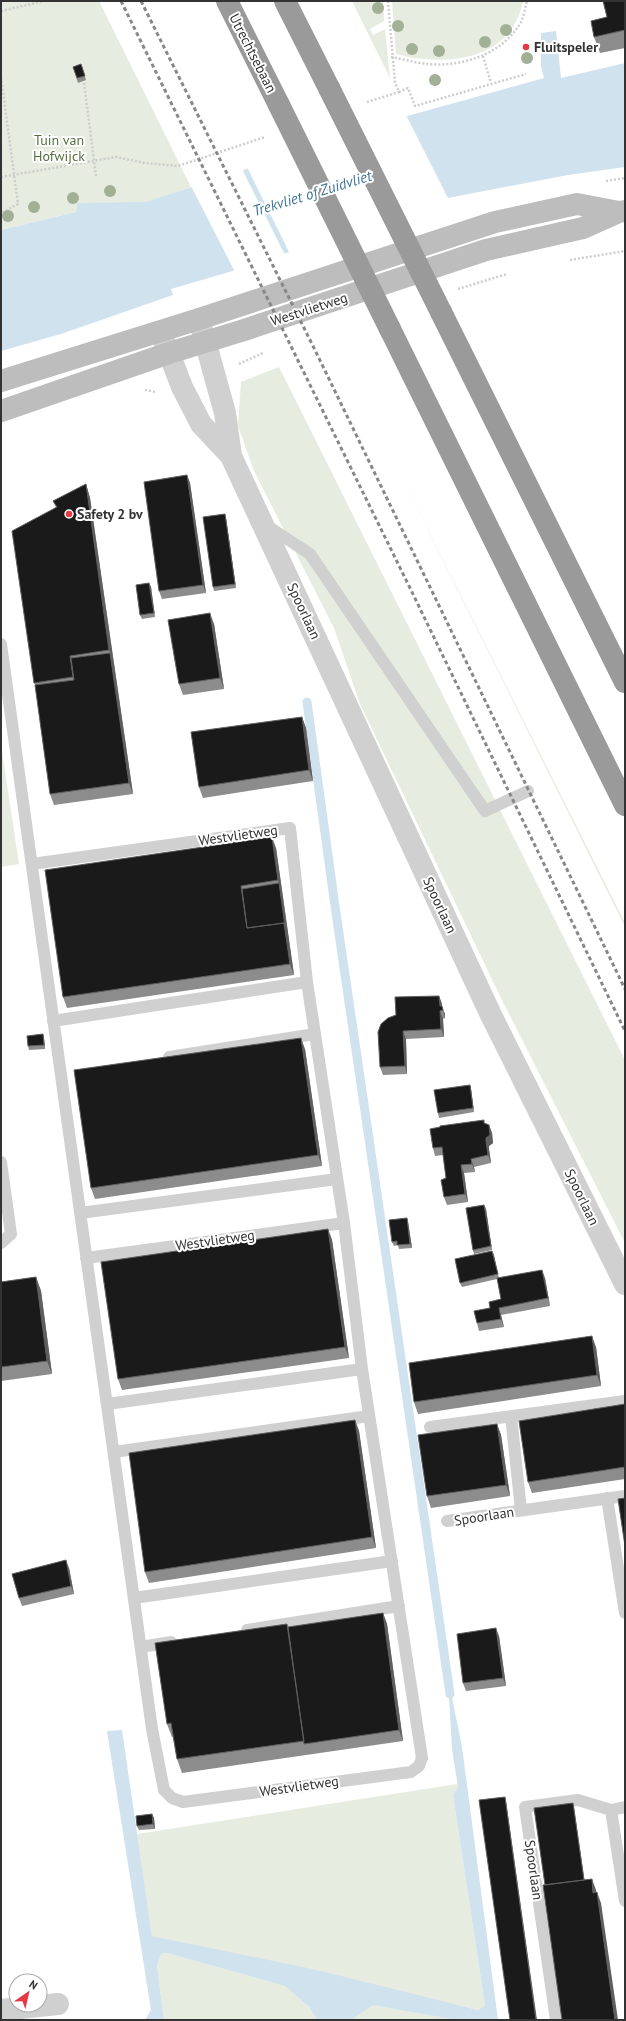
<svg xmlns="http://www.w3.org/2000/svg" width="626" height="2021" viewBox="0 0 626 2021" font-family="'PT Sans',sans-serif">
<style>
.green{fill:#e6ecdf}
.water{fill:#cfe2ee}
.pier{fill:#fff}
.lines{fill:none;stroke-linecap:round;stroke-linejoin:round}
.stream{stroke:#cfe2ee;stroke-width:9}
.path{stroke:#cdcdcd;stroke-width:2.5;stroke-dasharray:2 2;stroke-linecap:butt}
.lane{stroke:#d0d0d0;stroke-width:12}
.street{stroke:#d0d0d0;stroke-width:22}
.secondary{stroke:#bdbdbd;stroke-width:22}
.highway{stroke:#9a9a9a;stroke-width:22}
.rail{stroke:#888;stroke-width:3;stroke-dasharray:4 3;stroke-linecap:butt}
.highway-bridge{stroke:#9a9a9a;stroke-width:22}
.tree{fill:#a2b095}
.wall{fill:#8c8c8c}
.shaded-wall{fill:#5f5f5f}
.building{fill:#1a1a1a;stroke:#5f5f5f}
.poi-dot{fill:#e63946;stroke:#fff;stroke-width:1.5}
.labels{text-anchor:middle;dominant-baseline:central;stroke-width:4;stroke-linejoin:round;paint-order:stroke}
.poi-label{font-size:14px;font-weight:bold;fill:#333;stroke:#fff;text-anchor:start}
.street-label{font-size:14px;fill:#333;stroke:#fff}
.park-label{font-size:14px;fill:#56703f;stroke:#fff}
.water-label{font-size:15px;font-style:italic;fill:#3f7597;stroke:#fff}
</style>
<rect width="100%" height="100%" fill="#fff"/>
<path class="green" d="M1,1H99L191,187L146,203H79L76,212L1,230Z
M352,1H383L384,21L370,29L373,35L385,29L390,78Z
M392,1H523C511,62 445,67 396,54Z
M279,367L625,1060V1243L499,994L360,704L334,628L254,471L238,426L241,382Z
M394,462L625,923V927Z
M1,744L19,864L1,867Z
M457,1784L458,1787L453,1795L485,2006L479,2010L152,1936L137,1834Z
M167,1953L285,1986L310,2008L317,2020H164L157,1965L161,1954Z
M373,2004L457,2020H351Z"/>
<path class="water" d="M556,31L561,78L625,63V167L568,175L448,198L236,270L171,289L173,295L61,334L1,351V230L76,212L78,203L146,202L411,115L544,78L541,66V33Z
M448,1678L462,1747L498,2020H457L373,2005L351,2020H317L310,2008L285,1986L167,1953L161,1954L157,1965L164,2020H145L151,2010L107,1731L122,1730L152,1936L317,1970L478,2010L485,2006L453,1795L458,1787L452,1749Z"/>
<path class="pier" d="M406,115L449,200L290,254L247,167Z
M242,169L285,255L235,272L191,186Z"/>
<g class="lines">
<path class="stream" d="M307,702L335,906L450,1694"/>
<path class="path" d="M388,1L395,83L399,92L408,88L415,106L526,74
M1,11L44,1
M483,56L491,83
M391,57C403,59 416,63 428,64C463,67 503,54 521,22C524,16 525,8 527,1
M1,77L18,204L1,213
M84,83L96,176
M367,102L399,92
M1,177L116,157L145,163L178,166L265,137
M606,181L625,178
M570,260L625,251
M458,289L507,274
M239,364L263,353
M145,390L156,392"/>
<path class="lane" d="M266,525L310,554L485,811L528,791
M1,644L152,1729L164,1790L172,1798L183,1802L411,1772L419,1766L422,1758L362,1369L344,1223L307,982L290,828L32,864
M53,1021L307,982
M169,1057L315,1034
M1,1162L11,1234L1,1243
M80,1213L337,1179
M86,1258L344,1223
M107,1404L362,1369
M511,1416L521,1510
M430,1427L625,1401
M114,1452L369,1416
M607,1498L625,1613
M447,1521L625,1496
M134,1598L392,1561
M247,1630L399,1606
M141,1647L171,1642
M625,1807L611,1810L625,1901
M556,2020L525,1807L578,1800L611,1810"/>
<path class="street" d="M199,319L225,413L231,456L490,1013L625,1284
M162,335L182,387L201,424L231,456
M1,2010L58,2004"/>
<path class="secondary" d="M1,381L199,319L495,222L577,204L619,212
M1,411L169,353L241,331L486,250L583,228L619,212L625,211"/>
<path class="highway" d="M227,1L279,105
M285,1L329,88
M441,312L625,682
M390,329L625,805"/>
<path class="rail" d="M121,1L410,588L625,1031
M141,1L314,348L625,989"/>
<path class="highway-bridge" d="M329,88L441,312
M279,105L390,329"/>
</g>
<g class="tree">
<circle cx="378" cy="8" r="6"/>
<circle cx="398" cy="26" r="6"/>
<circle cx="506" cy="30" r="6"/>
<circle cx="485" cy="42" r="6"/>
<circle cx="412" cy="49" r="6"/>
<circle cx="439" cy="51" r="6"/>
<circle cx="527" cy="58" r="6"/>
<circle cx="435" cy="80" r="6"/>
<circle cx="110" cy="191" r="6"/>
<circle cx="73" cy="198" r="6"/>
<circle cx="34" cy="207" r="6"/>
<circle cx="8" cy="216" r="6"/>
</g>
<path class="wall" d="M625,1V48L600,53L594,37L607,17Z
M81,64L86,80L78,83L73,67Z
M187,475L190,483L206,593L162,599L159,591Z
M86,484L90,498L133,794L54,805L50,794L35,685L34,683L56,507L53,501Z
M226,518L236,588L214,591L213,587Z
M149,583L151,587L155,617L142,619L140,615Z
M214,624L224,689L183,695L179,684Z
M302,717L306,728L313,781L203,798L199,787Z
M276,848L294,975L67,1008L63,997Z
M439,996L442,1004V1007L445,1014V1018L443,1019L444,1037L406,1039L407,1074L383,1075L380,1067L396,1015Z
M43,1034L44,1038L45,1049L29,1050L28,1046Z
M305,1049L322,1166L95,1199L91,1188Z
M470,1085L471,1089L474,1112L439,1118L438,1113Z
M485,1123L489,1125L492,1133L493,1143L489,1146V1149L491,1163L474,1167L475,1172L464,1173L468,1202L447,1205L444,1197L446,1178L443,1155L435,1156L433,1148Z
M484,1205L486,1209L492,1250L474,1254L473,1250Z
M407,1218L408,1222L412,1248L399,1249L398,1245L394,1246L392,1242Z
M328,1229L332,1240L349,1358L122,1390L118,1379Z
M492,1251L499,1278H545L550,1306L501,1315L504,1327L479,1331L477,1323L490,1308L501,1299L497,1279L462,1287L460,1283Z
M36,1277L41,1291L52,1374L1,1381V1282Z
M596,1347L601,1386L418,1414L414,1402Z
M625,1404V1479L532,1493L528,1482Z
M355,1420L359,1431L376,1548L149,1583L145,1572Z
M497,1424L501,1435L510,1496L431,1508L427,1496Z
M69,1568L74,1594L22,1606L19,1598Z
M383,1613L387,1624L403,1741L182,1773L177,1759L173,1737H172L167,1724L288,1627Z
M499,1636L506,1686L466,1691L463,1683Z
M152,1814L154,1818L155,1829L139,1830L137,1826Z"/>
<path class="shaded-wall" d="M187,475L190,483L206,593L203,585Z
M86,484L90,498L114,664L109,650Z
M225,514L226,518L236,588L235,584Z
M149,583L151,587L155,617L154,613Z
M210,613L214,624L224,689L220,678Z
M110,653L114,664L133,794L129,783Z
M302,717L306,728L313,781L309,770Z
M272,837L276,848L294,975L290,964L284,923L279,884L278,880Z
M439,996L442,1004V1007L445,1014V1018L443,1010L440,1006Z
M440,1011L443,1019L444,1037L441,1029Z
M403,1031L406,1039L407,1074L405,1066Z
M43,1034L44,1038L45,1049L44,1045Z
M301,1038L305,1049L322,1166L318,1155Z
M470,1085L471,1089L474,1112L473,1108Z
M489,1125L492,1133L493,1143L489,1146V1149L491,1163L488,1155L486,1141Z
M471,1159L474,1167L475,1172L472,1164Z
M461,1165L464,1173L468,1202L465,1194Z
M484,1205L486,1209L492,1250L491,1246Z
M407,1218L408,1222L412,1248L410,1244Z
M328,1229L332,1240L349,1358L345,1347Z
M492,1251L494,1255L499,1278L498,1274Z
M542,1270L545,1278L550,1306L548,1298Z
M36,1277L41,1291L52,1374L47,1361Z
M499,1308L501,1315L504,1327L501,1319Z
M592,1336L596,1347L601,1386L597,1375Z
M355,1420L359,1431L376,1548L372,1537Z
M497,1424L501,1435L510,1496L506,1485Z
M66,1560L69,1568L74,1594L71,1586Z
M383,1613L387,1624L403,1741L399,1730Z
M496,1628L499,1636L506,1686L503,1678Z
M505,1797L506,1801L537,2020H536Z
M573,1803L574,1807L586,1891L585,1887Z
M152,1814L154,1818L155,1829L153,1824Z
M592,1879L596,1890L597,1904L593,1893Z
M597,1892L601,1903L618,2020H615Z"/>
<path class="building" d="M603,1H625V30L594,37L591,21L607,17Z
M81,64L85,76L77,78L73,67Z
M187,475L203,585L159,591L144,482Z
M86,484L109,650L70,656L73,677L34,683L12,531L57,507L53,501Z
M225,514L235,584L213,587L203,517Z
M149,583L154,613L140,615L136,585Z
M210,613L220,678L179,684L168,620Z
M110,653L129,783L50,794L35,685L74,680L71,658Z
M302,717L309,770L199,787L191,732Z
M272,837L278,880L241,886L247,928L284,923L290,964L63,997L45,870Z
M279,883L285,926L284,923L247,928L242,889Z
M439,996L440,1006H442L443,1010L440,1011L441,1029L403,1031L405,1066L380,1067L378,1032L381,1024L388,1018L396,1015L395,997Z
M43,1034L44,1045L28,1046L27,1036Z
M301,1038L318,1155L91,1188L74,1070Z
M470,1085L473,1108L438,1113L434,1090Z
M484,1120V1123L489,1125L490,1135L486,1138V1141L488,1155L471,1159L472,1164L461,1165L465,1194L444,1197L441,1180L446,1178L442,1147L433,1148L430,1129L440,1127V1126Z
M484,1205L491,1246L473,1250L466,1208Z
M407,1218L410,1244L397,1245V1241L392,1242L389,1220Z
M328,1229L345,1347L118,1379L101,1262Z
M492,1251L498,1274L460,1283L455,1259Z
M542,1270L548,1298L499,1308L501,1319L477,1323L474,1311L490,1308L489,1302L501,1299L497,1278Z
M36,1277L47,1361L1,1367V1282Z
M592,1336L597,1375L414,1402L409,1363Z
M625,1404V1467L528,1482L519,1421Z
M355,1420L372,1537L145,1572L129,1453Z
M497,1424L506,1485L427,1496L418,1435Z
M625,1498V1546L618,1499Z
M66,1560L71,1586L19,1598L12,1574Z
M383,1613L399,1730L304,1744L288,1627Z
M287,1624L304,1741L177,1759L171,1723L167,1724L155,1643Z
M496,1628L503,1678L463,1683L457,1634Z
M505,1797L536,2020H510L479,1800Z
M573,1803L584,1880L545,1885L534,1808Z
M152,1814L153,1824L137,1826L136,1816Z
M592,1879L593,1893L597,1892L615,2020H562L543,1885Z"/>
<g class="poi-dot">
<circle cx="526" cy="47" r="4"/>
<circle cx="69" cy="514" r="4"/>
</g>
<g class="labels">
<g class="poi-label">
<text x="534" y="47">Fluitspeler</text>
<text x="77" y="514">Safety 2 bv</text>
</g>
<g class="street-label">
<text transform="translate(253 53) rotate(63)">Utrechtsebaan</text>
<text transform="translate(309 309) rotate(-18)">Westvlietweg</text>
<text transform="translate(304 611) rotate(65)">Spoorlaan</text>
<text transform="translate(238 835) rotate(-8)">Westvlietweg</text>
<text transform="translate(440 905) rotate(65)">Spoorlaan</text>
<text transform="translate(582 1197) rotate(64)">Spoorlaan</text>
<text transform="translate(215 1240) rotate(-8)">Westvlietweg</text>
<text transform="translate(484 1516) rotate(-9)">Spoorlaan</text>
<text transform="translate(299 1786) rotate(-8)">Westvlietweg</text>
<text transform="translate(534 1870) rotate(82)">Spoorlaan</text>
</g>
<g class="park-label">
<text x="59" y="140">Tuin van<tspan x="59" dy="16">Hofwijck</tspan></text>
</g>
<g class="water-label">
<text transform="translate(312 193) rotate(-17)">Trekvliet of Zuidvliet</text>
</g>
</g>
<rect width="626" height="2021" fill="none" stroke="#333333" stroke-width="4"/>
<g transform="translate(28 1993) rotate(34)"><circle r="19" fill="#ffffff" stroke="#adadad"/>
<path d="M0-3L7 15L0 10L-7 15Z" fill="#e63946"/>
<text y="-6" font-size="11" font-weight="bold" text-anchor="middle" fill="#333333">N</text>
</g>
</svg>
